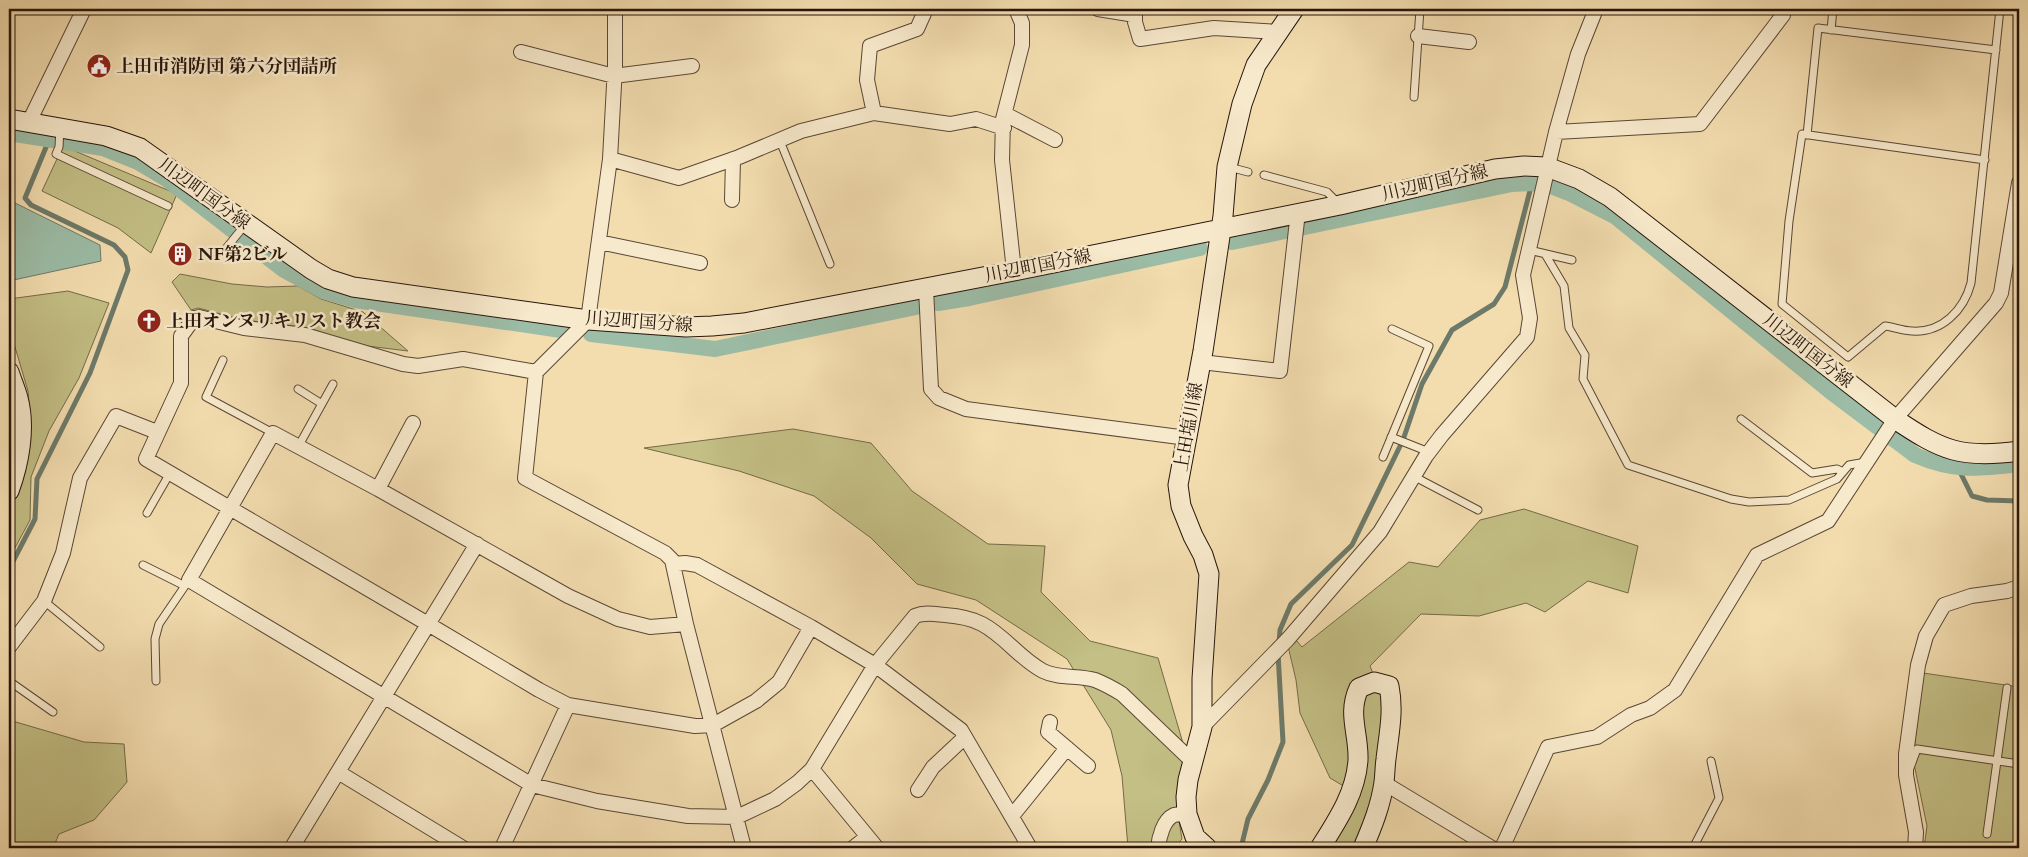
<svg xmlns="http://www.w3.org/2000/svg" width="2028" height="857" viewBox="0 0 2028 857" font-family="Cardo,'Noto Serif JP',serif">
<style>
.green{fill:#c3bf85;stroke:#756a48}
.water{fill:#9cbda7;stroke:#6d7a69}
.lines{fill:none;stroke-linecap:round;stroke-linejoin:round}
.stream{stroke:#6d7a69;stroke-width:5}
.canal{stroke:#9cbda7;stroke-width:16}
.lane-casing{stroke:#5a4735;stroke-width:9}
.street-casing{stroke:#5a4735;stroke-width:16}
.secondary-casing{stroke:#27150c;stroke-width:21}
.lane{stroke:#f7e9cb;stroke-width:7}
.street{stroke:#f7e9cb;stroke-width:14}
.secondary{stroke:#f7e9cb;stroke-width:19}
.labels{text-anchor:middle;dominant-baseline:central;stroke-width:5;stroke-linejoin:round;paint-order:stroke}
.poi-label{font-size:18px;font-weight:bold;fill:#27150c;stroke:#f7e9cb;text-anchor:start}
.street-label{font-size:18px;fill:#27150c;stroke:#f7e9cb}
</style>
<rect width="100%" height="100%" fill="#f3ddaf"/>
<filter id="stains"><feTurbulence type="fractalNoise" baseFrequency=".004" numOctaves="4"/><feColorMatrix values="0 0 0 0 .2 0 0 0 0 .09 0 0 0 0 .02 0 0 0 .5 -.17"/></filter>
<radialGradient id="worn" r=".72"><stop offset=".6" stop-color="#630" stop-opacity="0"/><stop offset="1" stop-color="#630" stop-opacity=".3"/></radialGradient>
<path class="green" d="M63,146L177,194L151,253L118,228L42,191Z
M180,274L232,284L267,287L298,286L321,299L363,312L408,351L359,345L309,328L244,320L198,308L191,310L172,282Z
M68,291L109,303L79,378L49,431L31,477L30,520L9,559V517L27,456L31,428L28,391L15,347L9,335V299Z
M793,429L871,443L912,491L988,544L1045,546L1041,592L1090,641L1158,658L1185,750L1179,821L1182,839L1174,848H1128L1122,776L1111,730L1067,659L976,600L917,584L871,538L814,496L739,471L644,448Z
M1524,509L1638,546L1628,593L1588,581L1545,612L1526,603L1479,616L1421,614L1370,666L1385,703L1380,758L1367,819L1356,848H1329L1357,794L1330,778L1300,713L1296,680L1288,646L1295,639L1302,647L1409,562L1438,567L1480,520Z
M1923,673L2019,687V848H1924L1927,826L1913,759Z
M9,720L84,742L124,744L127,782L94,820L59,834L53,848H9Z"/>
<path class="water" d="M9,200L100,245L101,261L9,281Z"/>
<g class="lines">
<path class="stream" d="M1958,468L1972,496L1987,500L2019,501
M9,569L35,519L37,479L90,373L128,270L125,257L114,245L31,205L25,198L49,140
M1279,644L1280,630L1291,604L1352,545L1403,440L1422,384L1452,330L1494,304L1505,287L1532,183
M1241,848L1248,819L1268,780L1283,742L1278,653"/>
<path class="canal" d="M9,133L103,148L138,162L165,178L284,270L323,291L355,300L561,330
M1232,242L1512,184L1532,183L1551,186L1569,193L1616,217L1830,391L1915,455C1954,472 1978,469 2019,464
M938,303L969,298L1200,248
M591,334L715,349L916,307"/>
<defs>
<path id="lane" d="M1831,30L1833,9
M1414,97L1420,9
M60,128L59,147L56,154L168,206
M1807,135L1818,28L1996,50
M780,141L830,264
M1985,160L1802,134L1789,221L1782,304L1848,357L1885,326C1894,327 1903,331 1912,331C1942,333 1964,310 1971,283L2000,9
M1229,167L1248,172
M1264,175L1327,192L1338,203
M1529,250L1572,260
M223,252L245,225
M1545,254L1564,286L1569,328L1585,355L1583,379L1628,465L1731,499L1749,502L1789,500L1837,479L1849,465L1866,462
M223,360L206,397L273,433
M298,389L322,404
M1741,419L1812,473L1837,469L1843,472
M1391,437L1429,452
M298,447L333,384
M1383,457L1429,346L1392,329
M1415,477L1478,510
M147,513L170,473
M143,565L185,586
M44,601L100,647
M9,681L53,712
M156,681L155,639L159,624L189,580
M1910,768L1917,749L2019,764
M1987,834L2007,688
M1693,848L1719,798L1711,761"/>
<path id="street" d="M615,9V67L610,159L588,320L536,372L525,478L665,553L672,560L686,624L744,848
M1098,9L1135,15
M1135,9V22L1140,39L1214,28L1278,32
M1418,36L1469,42
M521,52L614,76L692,66
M874,113L950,124L976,119L1004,128
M1005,114L1055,140
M29,122L84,9
M1556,132L1700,124L1783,15L1784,9
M610,159L679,178L739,157L801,131L874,113L867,80L870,46L917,29L926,9
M732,200L733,159
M599,242L700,263
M1014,271L1002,160L1003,119L1022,45V23L1016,9
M926,289L931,389L939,398L966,409L1187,438
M1201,362L1280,371L1298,212
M536,372L463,359L418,366L403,364L305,335L244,328L199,317L194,318L181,336V383L146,459L428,624L539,690L568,705L695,726L713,725L756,701L779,682L811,627
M378,489L413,423
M674,564L685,563L697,565L811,627L875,665L961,730L1030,848
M686,624L650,627L618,619L568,596L378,489L273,433L189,580L532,785L597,801L688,816L737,817L775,799L797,783L812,769L875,665L915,616C925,612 934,614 945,615C958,616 971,618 982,624C1005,636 1020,659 1043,671C1059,679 1078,675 1095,680C1105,684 1114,689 1122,694L1193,762
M9,647L44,601L63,553L80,478L116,416L157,432
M1050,722L1048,732L1088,766
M1202,727L1288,639L1380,532L1426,456L1442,435L1527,337L1530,318L1523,275L1556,132L1578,54L1596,9
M812,769L877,848
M338,772L463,848
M1384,783L1492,848
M918,790L933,767L965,737
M1012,816L1067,748
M299,848L294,844L477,544
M502,848L568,705
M853,848L867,837
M1158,848C1159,838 1163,820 1174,815C1178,814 1183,814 1187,814
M1502,848L1548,747L1597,737L1631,715L1650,708L1675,690L1757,555L1828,521L1895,419L1996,303L2001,293L2019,183
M1915,848L1916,832L1906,775V754L1918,665L1926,636L1944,605L1971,596L2007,591L2019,587"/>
<path id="secondary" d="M9,119L106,136L140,148L311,269L328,279L353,287L588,320L686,327L712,326L744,323L1014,271L1340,205L1495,169L1524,166L1547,167L1579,179L1610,197L1895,419C1942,451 1962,459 2019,451
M9,372C12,381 16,390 18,398C26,428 19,464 9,491
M1207,848L1195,837L1187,814L1186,797L1188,780L1202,727V679L1209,574L1203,555L1193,536L1181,506L1178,485L1203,351L1223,216L1227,167L1242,104L1256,65L1294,9
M1320,848C1337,821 1356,793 1358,760C1359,733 1347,714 1359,688L1374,682L1389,686C1394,711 1389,733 1386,759C1385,766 1385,774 1384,782C1381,805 1372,827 1363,848"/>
</defs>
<use href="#lane" class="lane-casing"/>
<use href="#street" class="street-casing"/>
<use href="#secondary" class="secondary-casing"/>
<use href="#lane" class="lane"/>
<use href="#street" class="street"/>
<use href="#secondary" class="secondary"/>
</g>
<defs>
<symbol id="civic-disc" viewBox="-11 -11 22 22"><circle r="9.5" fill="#8f2418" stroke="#f7e9cb"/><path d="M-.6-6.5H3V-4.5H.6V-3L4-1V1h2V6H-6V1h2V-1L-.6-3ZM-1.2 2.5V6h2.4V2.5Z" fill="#fff"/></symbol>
<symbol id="building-disc" viewBox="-11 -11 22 22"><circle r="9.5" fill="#8f2418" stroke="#f7e9cb"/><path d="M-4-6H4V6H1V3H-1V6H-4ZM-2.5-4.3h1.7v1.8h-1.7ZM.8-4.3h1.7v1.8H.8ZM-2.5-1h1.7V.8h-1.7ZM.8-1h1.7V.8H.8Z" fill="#fff"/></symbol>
<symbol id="church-disc" viewBox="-11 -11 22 22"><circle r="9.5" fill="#8f2418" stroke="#f7e9cb"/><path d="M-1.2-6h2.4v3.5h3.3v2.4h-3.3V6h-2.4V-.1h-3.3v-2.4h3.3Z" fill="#fff"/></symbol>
</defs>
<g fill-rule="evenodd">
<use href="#civic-disc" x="85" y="52" width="28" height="28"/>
<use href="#building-disc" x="166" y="240" width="28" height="28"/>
<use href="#church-disc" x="135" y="307" width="28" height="28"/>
</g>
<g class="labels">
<g class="poi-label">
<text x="116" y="66">上田市消防団 第六分団詰所</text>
<text x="198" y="254">NF第2ビル</text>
<text x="166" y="321">上田オンヌリキリスト教会</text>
</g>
<g class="street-label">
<text transform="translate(1435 183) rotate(-13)">川辺町国分線</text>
<text transform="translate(204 194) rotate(36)">川辺町国分線</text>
<text transform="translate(1038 266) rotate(-11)">川辺町国分線</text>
<text transform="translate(639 322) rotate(4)">川辺町国分線</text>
<text transform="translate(1808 351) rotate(38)">川辺町国分線</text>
<text transform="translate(1189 427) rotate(-80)">上田塩川線</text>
</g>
</g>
<rect width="2028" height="857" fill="none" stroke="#f3ddaf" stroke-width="30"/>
<rect x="10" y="10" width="2008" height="837" fill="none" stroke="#27150c" stroke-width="2.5"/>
<rect x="15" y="15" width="1998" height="827" fill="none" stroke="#27150c"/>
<rect width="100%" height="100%" filter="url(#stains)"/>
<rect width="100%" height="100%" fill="url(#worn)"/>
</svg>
